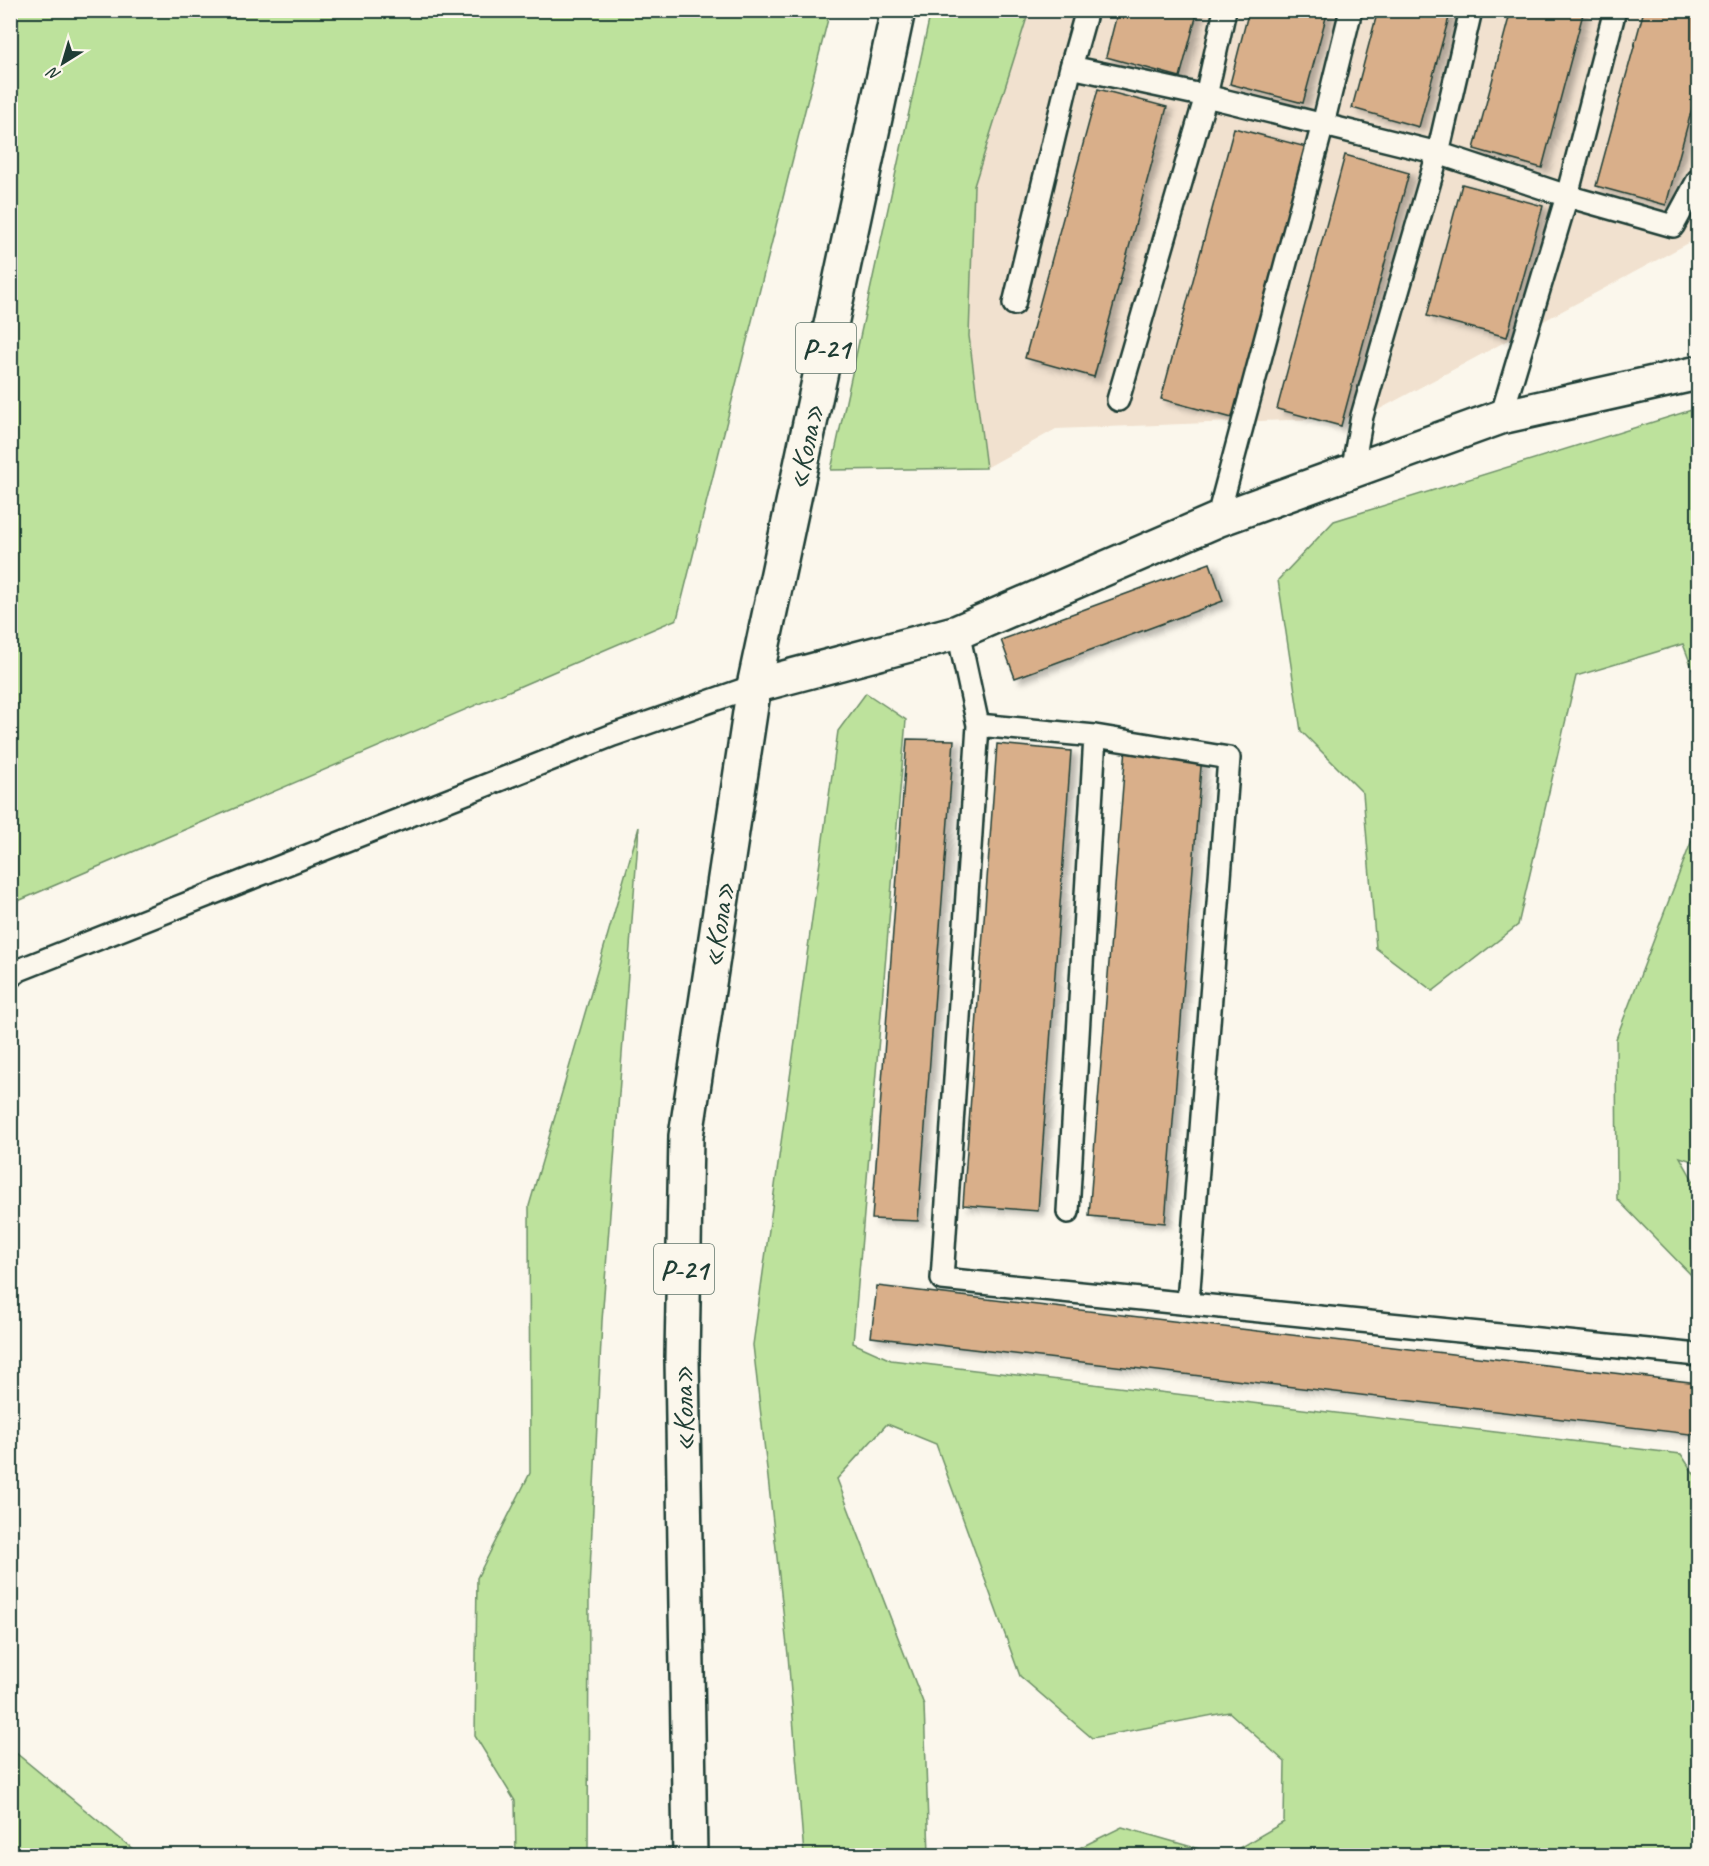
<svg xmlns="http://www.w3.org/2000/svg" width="1709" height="1866" viewBox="0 0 1709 1866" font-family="Caveat,sans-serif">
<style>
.built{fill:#f1e1cf}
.green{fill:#bde29c;stroke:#6e9068;stroke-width:1.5}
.building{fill:#d9af8a;stroke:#1f3d34;stroke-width:1.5;filter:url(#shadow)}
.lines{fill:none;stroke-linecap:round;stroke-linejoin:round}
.lane-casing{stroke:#1f3d34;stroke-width:26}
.street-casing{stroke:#1f3d34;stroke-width:38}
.highway-casing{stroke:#1f3d34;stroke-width:38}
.lane{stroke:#fbf7ec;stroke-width:21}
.street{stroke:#fbf7ec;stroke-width:33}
.highway{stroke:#fbf7ec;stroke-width:33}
.labels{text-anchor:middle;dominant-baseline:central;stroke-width:6;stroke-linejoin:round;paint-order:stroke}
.shield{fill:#fbf7ec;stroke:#61756b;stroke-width:1.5}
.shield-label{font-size:28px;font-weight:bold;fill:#1f3d34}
.street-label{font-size:30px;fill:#1f3d34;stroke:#fbf7ec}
</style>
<defs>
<filter id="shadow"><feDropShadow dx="6" dy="4" stdDeviation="3" flood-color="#0004"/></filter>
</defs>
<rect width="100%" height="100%" fill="#fbf7ec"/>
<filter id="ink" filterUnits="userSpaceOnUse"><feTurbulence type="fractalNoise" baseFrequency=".0167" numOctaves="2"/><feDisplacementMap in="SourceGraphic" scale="12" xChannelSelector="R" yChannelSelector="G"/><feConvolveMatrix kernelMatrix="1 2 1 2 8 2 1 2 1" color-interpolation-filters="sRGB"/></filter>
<g filter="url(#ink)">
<path class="built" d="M1029,11H1698V238L1365,417L1056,429L986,468L969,336L974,186Z"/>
<path class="green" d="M11,10L830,11L677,619L11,904Z
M931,11H1029L974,186L969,336L986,468L831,470Z
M1698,408V683L1683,644L1576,676L1518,925L1433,991L1376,948L1363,793L1301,731L1278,580L1334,521Z
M866,693L906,720L853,1343L891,1360L1681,1454L1698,1480V1855H1227L1284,1822L1285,1762L1229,1712L1092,1738L1020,1676L936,1444L887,1424L837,1479L924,1705L929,1855H804L788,1655L753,1345L838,731Z
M1698,824V1163L1680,1157L1698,1189V1282L1617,1199L1616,1039Z
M639,827L602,1321L589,1591L588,1855H516L515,1801L475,1736L477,1578L530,1473L529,1206Z
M10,1749H11L140,1855H11Z
M1122,1827L1220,1855H1065Z"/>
<path class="building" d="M1118,10H1198L1180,77L1106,57Z
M1249,10H1328L1303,103L1230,84Z
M1378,10H1451L1419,127L1352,108Z
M1511,10H1584L1542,168L1474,149Z
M1644,10H1698V86L1666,205L1596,186Z
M1098,89L1167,107L1094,377L1025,358Z
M1234,128L1310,148L1236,419L1161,399Z
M1345,155L1409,173L1341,426L1277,409Z
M1462,184L1543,206L1507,337L1427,316Z
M1210,563L1223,601L1015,678L1001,640Z
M907,739L954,740L918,1221L872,1219Z
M997,744L1071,751L1038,1211L963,1205Z
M1126,747L1202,754L1165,1223L1089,1216Z
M877,1286L1698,1383V1435L871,1337Z"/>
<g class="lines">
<defs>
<path id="lane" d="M1071,67L1206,96L1438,153L1567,196L1673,226L1698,180
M1014,304L1071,67L1087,10
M1118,400L1206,96L1225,10
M1501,417L1567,196L1615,10
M1352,472L1362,416L1438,153L1471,10
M1217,520L1323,124L1351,10
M958,632L978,725L942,1279L1698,1355
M978,725L1095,736L1229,758L1188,1302
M10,977L19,970L613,735L754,686
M1068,1212L1095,736"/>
<path id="street" d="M754,686L958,632L1217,520L1501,417L1698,373"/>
<path id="highway" d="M690,1856L682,1358L686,1136L754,686L898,10"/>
</defs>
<use href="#lane" class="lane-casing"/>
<use href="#street" class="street-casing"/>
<use href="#highway" class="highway-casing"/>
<use href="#lane" class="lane"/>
<use href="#street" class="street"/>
<use href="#highway" class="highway"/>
</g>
</g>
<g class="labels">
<g class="shield">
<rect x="796" y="323" width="60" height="50" rx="4.5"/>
<rect x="654" y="1244" width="60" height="50" rx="4.5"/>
</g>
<g class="shield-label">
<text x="826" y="348">Р-21</text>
<text x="684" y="1269">Р-21</text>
</g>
<g class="street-label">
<text transform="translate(805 447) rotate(-78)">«Кола»</text>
<text transform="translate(718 925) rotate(-81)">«Кола»</text>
<text transform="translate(683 1409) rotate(-91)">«Кола»</text>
</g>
</g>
<rect width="1709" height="1866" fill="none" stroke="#fbf7ec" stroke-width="36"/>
<rect x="18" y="18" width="1673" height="1830" fill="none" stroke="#1f3d34" stroke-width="2" filter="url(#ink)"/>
<g transform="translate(63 63) rotate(217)" stroke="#fbf7ec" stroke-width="4.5" paint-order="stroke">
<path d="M0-4.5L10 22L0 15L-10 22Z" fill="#1f3d34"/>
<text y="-9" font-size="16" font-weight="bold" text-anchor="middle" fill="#1f3d34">N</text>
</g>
</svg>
